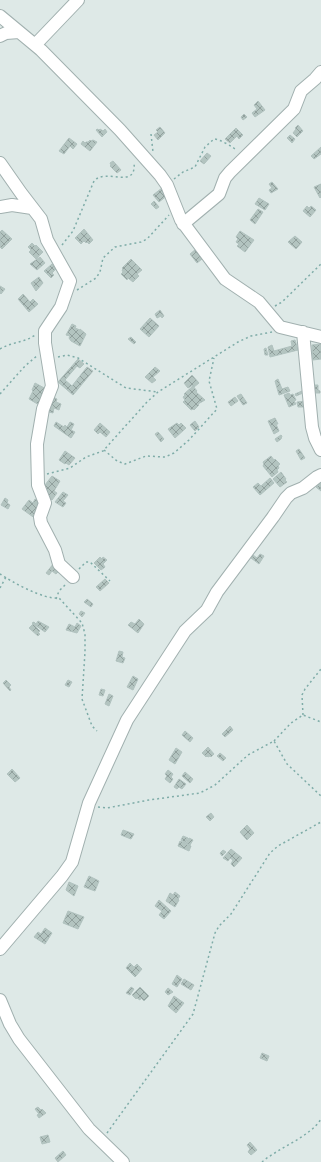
<svg xmlns="http://www.w3.org/2000/svg" width="321" height="1162" viewBox="0 0 321 1162" font-family="'Golos Text',sans-serif">
<style>
.building{fill:url(#building-cross-hatch);stroke:#b1c2bf}
.lines{fill:none;stroke-linecap:round;stroke-linejoin:round}
.minor-casing{stroke:#a1b0af;stroke-width:14}
.path{stroke:#7faca8;stroke-width:1.5;stroke-dasharray:2 3;stroke-linecap:butt}
.minor{stroke:#fff;stroke-width:12}
</style>
<defs>
<pattern id="building-cross-hatch" width="8" height="8" patternUnits="userSpaceOnUse"><rect width="8" height="8" fill="#b3c4c0"/><path d="M0 0l8 8M0 8l8-8" fill="none" stroke="#91a09d"/></pattern>
</defs>
<rect width="100%" height="100%" fill="#dee9e7"/>
<path class="building" d="M258,101L265,110L255,117L252,113L257,109L254,105Z
M244,114L247,117L243,120L241,117Z
M298,125L303,131L297,137L293,133L296,129L295,128Z
M160,127L165,133L158,140L154,135L158,132L156,130Z
M236,128L243,135L239,139L237,136L230,143L225,139Z
M97,129L99,130L100,129L103,131L105,129L107,132L102,137L96,130Z
M290,135L295,139L292,143L287,138Z
M69,138L77,144L73,149L70,146L64,154L59,151Z
M90,140L91,141L93,140L97,142L90,151L81,144L83,141L85,143L86,142H88Z
M321,147V154L314,159L311,156Z
M207,153L211,156L204,164L200,161Z
M113,161L121,170L117,173L110,166L111,165L110,163Z
M272,182L278,189L271,193L269,190L272,188L269,184Z
M321,184V197L320,198L314,187Z
M162,188L168,195L159,202L153,195Z
M259,198L269,204L265,210L255,204Z
M154,201L159,207L156,209L151,204Z
M307,206L309,208L311,206L316,210L310,217L303,211Z
M258,209L263,212L255,224L250,220Z
M84,229L93,240L89,244L87,242L86,243L84,241L81,244L75,238Z
M2,230L12,239L2,249L0,247V232Z
M240,231L254,240L245,252L237,246L239,244L236,242L238,239L236,237Z
M295,236L302,242L296,249L288,242Z
M32,243L35,246L36,245L43,252L36,259L29,252L31,250L28,247Z
M196,249L202,259L197,263L190,254Z
M40,257L45,263L37,270L30,264Z
M131,259L142,270L137,274L139,276L133,282L128,278L127,280L121,274L123,272L122,270L123,269L122,268Z
M52,264L56,269L52,273L54,275L51,278L44,271Z
M39,277L43,283L36,291L31,283Z
M0,286L5,289L1,294L0,293Z
M23,294L30,302L33,299L38,304L29,312L18,299Z
M160,310L164,316L162,318L161,316L157,318L155,314Z
M150,318L159,326L149,337L140,329Z
M72,324L76,326L75,328L80,330V329L86,334L80,346L71,341L69,338L70,336L66,335Z
M131,337L136,342L134,344L128,339Z
M295,340L298,350L270,357L268,347L272,345L274,351L292,346L291,341Z
M321,344V359L313,360L312,345Z
M266,348L268,355H265L264,349Z
M78,359L84,364L80,368L77,366L65,380L72,386L87,367L93,371L73,395L58,382Z
M155,367L160,371L153,377L156,380L152,383L145,377Z
M192,375L199,383L194,387L193,385L188,388L184,383Z
M278,379L282,389L288,387L290,391L279,395L275,381Z
M35,383L48,390L41,406L29,399L33,391L32,390Z
M315,385H318V390L320,391V393H314Z
M193,386L197,391L196,392L205,400L198,404L199,405L194,410L193,409L191,410L183,402L185,400L183,397L185,395L184,394Z
M302,391L303,393L296,396L295,394Z
M289,393L290,395L293,394L296,400L294,401L296,404L289,407L284,395Z
M241,394L247,403L243,405L237,396Z
M51,396L57,399L56,402L61,404L59,410L54,408L53,413L49,412L50,408L47,407Z
M235,397L238,401L231,406L228,402Z
M306,401L307,404L304,405V407H298L297,402Z
M275,418L278,424H276L279,431L274,434L268,421Z
M195,421L199,427L195,431L190,425Z
M56,422L64,427L65,425L67,427L70,422L74,424L71,430L75,432L71,438L54,426Z
M100,423L110,432L106,437L100,432L98,434L94,430Z
M177,423L179,425L181,423L186,428L175,438L168,429Z
M158,432L164,439L161,442L155,434Z
M281,435L282,436L281,439L277,442L275,439Z
M299,449L305,458L301,460L296,451Z
M65,451L75,458L69,465L66,463L65,464L59,460Z
M271,456L274,460L275,459L280,464L278,466L279,468L277,470L278,472L272,477L263,466L264,464L263,462Z
M281,472L286,479L285,480L287,482L280,487L273,479Z
M52,476L60,481L54,491L57,493L52,500L41,490Z
M270,478L274,483L260,495L253,487L258,483L261,486Z
M321,482V491L316,487Z
M63,492L68,495L63,501L66,503L63,507L55,502Z
M5,498L8,500L7,503L10,505L8,509L1,505Z
M35,499L44,505L36,519L22,509L29,500L33,503Z
M260,554L264,556L259,564L251,558L253,555L257,558Z
M100,557L102,559L103,557L107,560L103,564L105,567L101,570L94,563Z
M54,563L61,569L56,574L52,571L49,575L46,573Z
M105,579L109,583L100,591L96,587Z
M87,599L93,604L91,607L84,602Z
M81,611L85,613L82,617L79,614Z
M139,619L144,624L138,633L128,625L131,622L135,624Z
M38,621L49,627L45,632L32,623L34,622L36,624Z
M77,623L81,626L77,633L66,630L69,624L75,627Z
M33,624L40,631L38,633L40,634L38,636L29,628Z
M119,651L123,652L122,657L125,658L123,663L116,661Z
M133,676L138,679L133,690L127,687Z
M6,680L11,685L9,687L11,690L10,691L3,683Z
M68,680L72,682L69,687L65,685Z
M101,689L105,690L103,696L99,695Z
M109,694L113,696L109,706L105,704Z
M230,726L233,730L225,737L222,734Z
M185,731L193,738L190,742L182,735Z
M208,747L214,754L211,757L210,756L208,757L207,756L206,757L202,753Z
M176,748L182,752L175,764L169,760Z
M220,753L226,758L223,761L217,756Z
M12,769L20,778L15,782L7,774Z
M168,770L173,774L171,777L173,779L170,783L165,779L167,776L165,774Z
M185,772L193,779L190,783L182,776Z
M179,779L186,784L182,789L179,787L177,789L174,787Z
M211,813L214,817L210,821L206,817Z
M247,825L254,833L247,840L240,832Z
M123,830L134,834L131,839L121,835Z
M183,836L188,838L185,843L181,840Z
M189,838L193,840L190,845L186,843Z
M180,841L191,846L189,851L178,846Z
M231,849L242,858L234,867L231,864L233,860L230,858L228,861L223,858Z
M223,850L226,852L222,856L220,853Z
M89,876L99,881L95,891L84,887Z
M69,882L78,886L74,896L66,890Z
M175,892L180,896L178,899L179,900L175,907L166,901L170,893L173,895Z
M159,900L171,911L164,919L159,915L162,911L155,906Z
M68,911L84,917L78,929L63,923Z
M45,928L52,933L45,944L34,937L38,932L41,934Z
M130,963L134,967L137,964L142,969L135,977L126,968Z
M177,975L182,979L177,987L172,984Z
M184,979L194,985L191,990L181,984Z
M131,987L134,989L130,995L126,993Z
M140,987L149,996L144,1001L141,998L140,1000L137,998L136,999L132,995Z
M168,988L173,992L168,995L165,992Z
M174,996L184,1003L176,1013L168,1006Z
M262,1053L269,1056L267,1061L260,1058Z
M38,1107L41,1110L42,1109L46,1113L39,1118L37,1115L39,1114L35,1109Z
M48,1135L50,1142L42,1144L40,1137Z
M250,1142L257,1150L251,1155L248,1152L250,1149L247,1145Z
M63,1151L66,1155L58,1162L55,1158Z"/>
<g class="lines">
<defs>
<path id="minor" d="M0,16L41,50L120,130L160,175L167,185L181,220L225,279L259,302L280,327L321,337
M0,36L6,33L19,32
M35,45L78,0
M0,163L21,193L41,219L47,240L70,281L61,307L45,331V343L52,386L43,409L37,444L38,485L45,503L40,517L41,523L55,550L59,564L73,577
M0,207L12,205L32,208
M183,224L219,194L225,178L230,172L294,109L301,91L315,79L321,72
M303,332L312,427L315,438L321,450
M0,949L62,876L72,862L89,803L127,720L185,631L207,610L217,592L273,517L286,498L291,493L303,488L317,477L321,475
M0,1000L10,1024L19,1039L89,1129L123,1162"/>
</defs>
<use href="#minor" class="minor-casing"/>
<path class="path" d="M151,134L153,152
M174,179L183,172L195,167L205,147L214,139C219,139 234,147 237,151
M62,245L73,231L94,181C106,167 137,191 134,162
M77,290L96,278L100,272L103,258L115,247L141,242L147,239L169,215
M275,306L282,302L321,264
M0,349C11,342 24,343 35,335
M58,357L67,355L78,358L126,388L158,392
M0,394L25,366L38,355
M104,450L117,461L125,464L146,456L165,457L174,453L189,440L217,409L209,381L214,358
M47,474L70,468L86,457L103,451L147,402L158,392L238,342L251,336L272,332
M79,569L86,562H90L110,581
M0,574C12,582 44,600 59,598L82,623L85,634V652L82,699L92,726L97,731
M0,588L6,577
M56,599L59,591L66,584
M303,715L302,695L305,689L321,669
M274,741L291,723L303,715L321,722
M98,807L107,808L149,800L200,793L215,785L248,755L274,741L287,764L321,796
M107,1133L193,1014L215,933L219,926L231,914L270,853L278,846L321,822
M262,1162C278,1148 310,1137 321,1119"/>
<use href="#minor" class="minor"/>
</g>
</svg>
